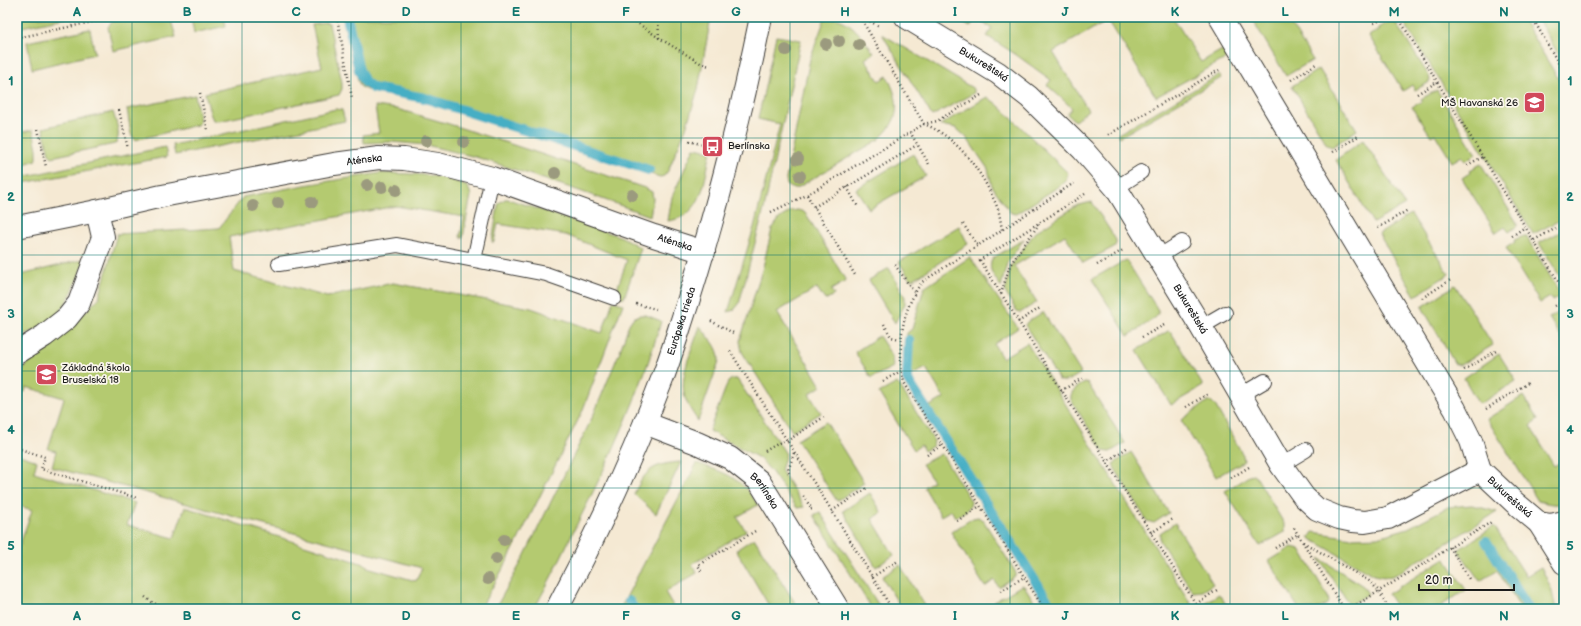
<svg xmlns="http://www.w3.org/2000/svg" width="1581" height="626" viewBox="0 0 1581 626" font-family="'Balsamiq Sans',sans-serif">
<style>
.green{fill:#b4ca6f;stroke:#687346}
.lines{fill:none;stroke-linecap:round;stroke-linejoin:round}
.stream{stroke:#45aec4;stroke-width:10}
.service-casing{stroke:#3d3b37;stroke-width:16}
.minor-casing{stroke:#3d3b37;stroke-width:24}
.tertiary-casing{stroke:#3d3b37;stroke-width:24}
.path{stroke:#3d3b37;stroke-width:2.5;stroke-dasharray:1 3;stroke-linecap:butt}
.service{stroke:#fff;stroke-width:14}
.minor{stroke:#fff;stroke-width:22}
.tertiary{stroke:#fff;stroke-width:22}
.tree{fill:#9b9a7e}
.grid{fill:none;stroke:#0f766e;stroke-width:1;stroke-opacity:0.55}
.labels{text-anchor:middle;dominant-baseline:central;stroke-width:3.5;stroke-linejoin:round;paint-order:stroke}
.street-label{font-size:10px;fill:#1c1c1c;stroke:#fbf7ec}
.poi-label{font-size:10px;fill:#1c1c1c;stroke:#fbf7ec;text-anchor:start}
.neatline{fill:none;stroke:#0f766e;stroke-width:1.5}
.grid-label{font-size:13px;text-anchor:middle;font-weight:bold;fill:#0f766e}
</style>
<rect width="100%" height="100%" fill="#fbf7ec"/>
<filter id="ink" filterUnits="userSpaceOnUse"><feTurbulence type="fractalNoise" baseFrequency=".025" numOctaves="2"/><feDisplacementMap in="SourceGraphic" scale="8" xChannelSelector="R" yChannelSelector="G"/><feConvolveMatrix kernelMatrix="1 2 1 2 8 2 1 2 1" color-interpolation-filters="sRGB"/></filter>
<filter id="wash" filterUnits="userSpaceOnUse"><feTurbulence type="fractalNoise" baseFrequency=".012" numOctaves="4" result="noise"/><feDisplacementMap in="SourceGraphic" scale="16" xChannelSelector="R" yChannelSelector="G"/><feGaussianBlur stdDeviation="0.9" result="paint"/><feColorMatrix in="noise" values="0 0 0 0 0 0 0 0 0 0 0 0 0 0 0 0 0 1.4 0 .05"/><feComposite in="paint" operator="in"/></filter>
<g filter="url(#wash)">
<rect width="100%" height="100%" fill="#f5e9d3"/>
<path class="green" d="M17,17H69L17,28Z
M136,17H170L176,37L113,51L108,27L112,22Z
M191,17H224L226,26L194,33Z
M345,17H711L698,89L686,128L668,171L664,176L660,177L425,101L392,93L367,90L361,87L358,81Z
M830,17C854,21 860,36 874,53L865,59L879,81L887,76C901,103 901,119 878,140L797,188H791L787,185L786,179L810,59L824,21L826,18Z
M954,17H1173L1201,62L1222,50L1227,58L1156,97L1108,20L1053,52L1088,110L1075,121L1067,114L1072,108L1047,85L1051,80L1015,54L987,36L992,28L975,19L970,27Z
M1251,17H1286L1313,60L1286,76Z
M1401,17H1521L1564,88V218L1533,234Z
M1546,17H1564V64L1539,21Z
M1393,19L1429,76L1430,80L1428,83L1415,90L1412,85L1403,91L1369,36L1378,30V28Z
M325,23L329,24L342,82V89L339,95L219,121L213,120L210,113L205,93L322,67L312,25Z
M90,29L95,54L32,69L27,42Z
M882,34L974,89V93L932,116Z
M776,36L801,40L764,209L739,304L734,310L728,312L754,227L780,124L758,119Z
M1319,69L1357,130L1332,147L1327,145L1292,86Z
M1219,75L1221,78L1120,137L1118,134Z
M1437,90L1474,151L1476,154L1465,161L1462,156L1452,162L1435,134L1431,136L1412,107L1422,101L1421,99Z
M195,95L200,122L197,125L135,140L131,134L127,109Z
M987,97L997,104L1068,173L1066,180L1061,185L1016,214L1011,213L992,186L988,169L966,137L956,128L940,125Z
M375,106L397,109L449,124L645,188L652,192L653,199L650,216L574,189L476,157L426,145L392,142L364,143L363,135L379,133Z
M336,109L342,110L345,121L175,155L173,145Z
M113,112C116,122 122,136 115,144L61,155L52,157L49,154L43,128Z
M33,130L37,149V159L34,161L17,166V133Z
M1363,140L1405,205L1373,223L1336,160Z
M165,147L167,157L17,184V178Z
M694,148L711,151C704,181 704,216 668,221L672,197Z
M913,154L926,176L869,209L856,189Z
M1481,164L1517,223V226L1509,232L1505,227L1496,233L1462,178L1471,172L1470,170Z
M381,173C409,174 442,173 468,187L471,195L463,237H460L464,217L396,206L229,237L234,271L327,297L393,283L531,308L602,333L613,301L623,304L582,412L509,558L480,609H17V553L32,510L17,505V454L37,461L34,472L135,503L127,525L174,538L185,507L367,565V567L416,581L422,568L52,467L56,451L48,449L64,398L26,387L25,392L19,391L17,396V377L28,363L67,329L99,298L117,234L219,228L243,197L305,185Z
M505,199H508L622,237L641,248L624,298L615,295L627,260L566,235L498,224L494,242H492L498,206L499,203Z
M1092,202L1116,240V244L1114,247L1083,263L1065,235L1014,266L1037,302L1020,313L1017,312L1005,292L1011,266L1035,232L1078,205Z
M798,210L804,212L808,217L846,281L831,290L834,295L825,300L817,288L777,312L821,386L809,394L821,413L792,431L742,352L740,341L763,267L772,229L780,218L791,211Z
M1411,214L1449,274L1415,296L1379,234Z
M959,226L968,244L914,279H910L899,262Z
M1564,230V283L1539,243Z
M1524,236H1526L1559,291V297L1552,301L1550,297L1540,303L1506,248L1515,242L1514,240Z
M1024,239L1007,263L1001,287C995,277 986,269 993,258Z
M970,257L1018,328L994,344L1002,358L1027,343L1194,609H1049L925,409L944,398L926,368L906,378L907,333L912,329L924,288Z
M85,259C72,294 60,331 17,335V276Z
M1126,260L1158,310V315L1155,318L1128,336L1092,279Z
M889,268L905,297V304L895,323L869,280Z
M1455,285L1493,345L1460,365L1455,364L1422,307Z
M1564,307V342L1549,318L1559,312L1558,310Z
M1043,312L1081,373C1074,377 1066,384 1059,380L1025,325L1027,322Z
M640,315H646L661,321C641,393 609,461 575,528C562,555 549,583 534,609H495L522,561L593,416L620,351L629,324L633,318Z
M700,326C708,337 720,347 719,361L698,421C692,412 686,404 684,393C680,374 694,345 700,326Z
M1168,331L1171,332L1203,386L1171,405L1137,350Z
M879,336L892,356L893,367L871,378L855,352Z
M1499,354L1516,381L1480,404L1478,403L1464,378Z
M732,379H737L786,454L781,470L804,507L797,508L771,471L759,458L709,431L728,382Z
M1087,382L1125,443L1110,452L1103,451L1071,400C1069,390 1079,386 1087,382Z
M897,383L900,386L934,441L933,446L924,451L921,445L914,450L879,393Z
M1523,396L1538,420L1530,426L1554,466L1564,460V503C1556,506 1547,503 1538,501L1487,419Z
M1208,401L1212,402L1215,405L1243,455L1244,461L1216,477L1181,420Z
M826,422L864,483L837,501L797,440Z
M1131,452L1169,513L1154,523L1147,521L1115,469L1113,464Z
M941,454L943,456L971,501C971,510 962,513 955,517L951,510L941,516L924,487L933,481L922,464Z
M681,462L656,514L634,494C646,469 653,464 681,462Z
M697,463C727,474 740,476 758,505L737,517L746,531L692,564L697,573L665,592L675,609H620Z
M1253,475L1257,478L1285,525V532L1260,546L1225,491L1249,476Z
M870,493L882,513L872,519L894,555L876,567L843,511Z
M1472,505L1497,512L1395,575C1387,578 1380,577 1372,574L1309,538L1313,532L1352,538L1378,537L1408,528L1448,507Z
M820,512L881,609H872L814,515Z
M978,517L983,520L1015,571L1016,574L1013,578L999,587L994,580L985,587L951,532L973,518Z
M1175,523L1213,584L1202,591L1193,592L1160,541V533Z
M1494,526L1526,576L1541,567L1551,588L1556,609H1521L1497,570L1480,581L1458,550Z
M754,538L799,609H771L736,550Z
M1292,547L1300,549L1328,597L1329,602C1322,611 1309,609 1299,609L1269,561Z
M1319,558L1363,586L1368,594L1350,605Z
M1445,558L1466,590L1436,609H1398L1388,594Z
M900,565L927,609H902L882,577Z
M1022,585L1025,587L1039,609H999L994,602Z
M1219,594L1229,609H1204L1203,604Z"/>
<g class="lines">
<path class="stream" d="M347,17L359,70L365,82L373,88L425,98L649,170
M909,340L907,379L1053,609
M1486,541L1529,609
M629,601L634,609"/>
</g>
</g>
<g filter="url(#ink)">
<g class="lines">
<defs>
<path id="service" d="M1116,188L1141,172
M1158,257L1182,242
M474,260L546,274L614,298
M279,264L397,245L474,260L492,178
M1201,327L1225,313
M1241,395L1265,381
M1281,465L1306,450"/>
<g id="minor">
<path id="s1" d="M906,17L998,73L1029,97L1083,150L1116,188L1201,327L1281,465L1304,497L1317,509L1339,518L1353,521L1365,522L1388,518L1480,470L1514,502L1539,523L1551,525L1564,522"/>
<path d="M1220,17L1455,409L1471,441L1480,470"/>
<path id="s2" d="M17,227L97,211L162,196L334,164L379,158L404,159L438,164L492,178L654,236L704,252"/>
<path d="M17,353L44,336L67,318L79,303L103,237L97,211"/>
<path id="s3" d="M645,423L697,443L730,458L759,481L838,609"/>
<path d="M1539,523L1564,563"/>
</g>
<g id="tertiary">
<path id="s4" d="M557,609C597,534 633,456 663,377C672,353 679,329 687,305C717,210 741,114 761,17"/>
</g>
</defs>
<use href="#service" class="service-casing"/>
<use href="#minor" class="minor-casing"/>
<use href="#tertiary" class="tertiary-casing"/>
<path class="path" d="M337,17L352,98
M629,17L659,38L702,64L710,66
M658,17L659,38
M860,17L924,124L937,121L981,95
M863,17L880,27
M1398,17L1564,291
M1532,17L1564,73
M297,19L307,17
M1374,23L1387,17
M17,38L115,17
M1291,80L1316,64
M200,93L208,131
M1417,94L1437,82
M119,110L128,149
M38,129L46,167
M910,132L929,164
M1108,135L1219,70
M689,141L704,145
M1333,152L1360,135
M1467,165L1483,157
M847,187L858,207
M1085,194L980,260L1199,609
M807,195L855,275
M814,207L917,145
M771,212L807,195L924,124C960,138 984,175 998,209C1000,216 1001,224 1002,230
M963,224L978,246
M1378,228L1408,210
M1512,236L1525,227
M1534,240L1564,224
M895,265L914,292
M1097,265L1123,250
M1001,294L1010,265L1039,224
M1422,298L1452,279
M636,304L656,309
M1555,306L1564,301
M711,321L735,334
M1018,322L1040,308
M884,324L891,337L900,339
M1142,337L1166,324
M730,351L832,511L892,609
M1464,370L1496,351
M883,381L901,371
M1061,391L1084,377
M1186,407L1208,394
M1486,409L1528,383
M17,448L45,457L41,469L137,498
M765,451L779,443L787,441L824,417
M927,455L942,445
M1106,462L1128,447
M789,473L788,471L794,453
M1231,478L1249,467
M803,496L812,509L808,510
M832,511L867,488
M957,521L980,506
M1294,528L1344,609
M1151,533L1173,519
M1303,542L1369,581L1379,591L1389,609
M1450,547L1469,579
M1275,548L1298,534
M701,571L698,565L757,530
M872,577L898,561
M1001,591L1024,577
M145,597L153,603L171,609
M1196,604L1217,590
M1044,609L905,384C901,375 901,366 901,356C900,329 906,304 922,282L1074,183
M1333,609L1341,605
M1350,609L1493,521"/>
<use href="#service" class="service"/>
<use href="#minor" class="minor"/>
<use href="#tertiary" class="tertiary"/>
</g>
<g class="tree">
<circle cx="839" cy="41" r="6"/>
<circle cx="826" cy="44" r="6"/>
<circle cx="859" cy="45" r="6"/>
<circle cx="786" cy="50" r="6"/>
<circle cx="426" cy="141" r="6"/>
<circle cx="464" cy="142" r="6"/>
<circle cx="798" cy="159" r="6"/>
<circle cx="555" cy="173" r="6"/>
<circle cx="800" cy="176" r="6"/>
<circle cx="367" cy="185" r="6"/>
<circle cx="382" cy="187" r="6"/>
<circle cx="396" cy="190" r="6"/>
<circle cx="632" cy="195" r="6"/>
<circle cx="312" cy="202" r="6"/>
<circle cx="278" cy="203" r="6"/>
<circle cx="253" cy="206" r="6"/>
<circle cx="504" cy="540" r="6"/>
<circle cx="496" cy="559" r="6"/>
<circle cx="488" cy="579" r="6"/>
</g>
</g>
<path class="grid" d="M132,17V609M242,17V609M351,17V609M461,17V609M571,17V609M681,17V609M790,17V609M900,17V609M1010,17V609M1120,17V609M1230,17V609M1339,17V609M1449,17V609M17,138H1564M17,255H1564M17,371H1564M17,488H1564"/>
<defs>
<symbol id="school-square" viewBox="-11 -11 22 22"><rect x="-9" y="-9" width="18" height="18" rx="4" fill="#d1495b" stroke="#fbf7ec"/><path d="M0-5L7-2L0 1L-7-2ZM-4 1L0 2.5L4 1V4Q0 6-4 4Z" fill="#fff"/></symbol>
<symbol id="bus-square" viewBox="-11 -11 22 22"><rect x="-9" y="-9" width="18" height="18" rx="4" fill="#d1495b" stroke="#fbf7ec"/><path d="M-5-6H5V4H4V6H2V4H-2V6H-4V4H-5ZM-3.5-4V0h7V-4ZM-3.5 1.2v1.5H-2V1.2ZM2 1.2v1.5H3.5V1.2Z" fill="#fff"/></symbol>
</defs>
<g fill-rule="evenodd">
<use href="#school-square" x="1522" y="90" width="25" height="25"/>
<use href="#bus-square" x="700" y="134" width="25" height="25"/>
<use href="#school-square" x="34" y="362" width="25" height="25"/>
</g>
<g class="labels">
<g class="street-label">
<text stroke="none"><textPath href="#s1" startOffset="91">Bukureštská</textPath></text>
<text stroke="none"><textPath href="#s2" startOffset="354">Aténska</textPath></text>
<text stroke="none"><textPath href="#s2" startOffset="678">Aténska</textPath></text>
<text stroke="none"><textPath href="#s1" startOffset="415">Bukureštská</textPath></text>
<text stroke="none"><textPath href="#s4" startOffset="314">Európska trieda</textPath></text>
<text stroke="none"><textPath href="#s3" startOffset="140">Berlínska</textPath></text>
<text stroke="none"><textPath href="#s1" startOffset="870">Bukureštská</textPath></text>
</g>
<g class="poi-label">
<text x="1518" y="103" text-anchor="end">MŠ Havanská 26</text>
<text x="728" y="146">Berlínska</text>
<text x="62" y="368">Základná škola<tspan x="62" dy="12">Bruselská 18</tspan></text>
</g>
</g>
<rect width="1581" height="626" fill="none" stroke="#fbf7ec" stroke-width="44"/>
<path d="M1419 584v6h95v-6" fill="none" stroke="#1c1c1c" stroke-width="2"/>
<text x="1425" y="584" font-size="12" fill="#1c1c1c" stroke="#fbf7ec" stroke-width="3" paint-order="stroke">20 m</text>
<rect x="22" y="22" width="1537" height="582" class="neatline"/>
<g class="grid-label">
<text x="77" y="16">A</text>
<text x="187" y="16">B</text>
<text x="296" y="16">C</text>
<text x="406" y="16">D</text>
<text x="516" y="16">E</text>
<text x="626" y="16">F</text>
<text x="736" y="16">G</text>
<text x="845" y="16">H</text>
<text x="955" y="16">I</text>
<text x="1065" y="16">J</text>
<text x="1175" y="16">K</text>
<text x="1285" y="16">L</text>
<text x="1394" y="16">M</text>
<text x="1504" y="16">N</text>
<text x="11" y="85">1</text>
<text x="1570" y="85">1</text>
<text x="11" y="201">2</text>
<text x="1570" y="201">2</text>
<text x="11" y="318">3</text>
<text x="1570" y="318">3</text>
<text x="11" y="434">4</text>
<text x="1570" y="434">4</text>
<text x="11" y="550">5</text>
<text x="1570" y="550">5</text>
<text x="77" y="620">A</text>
<text x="187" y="620">B</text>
<text x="296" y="620">C</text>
<text x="406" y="620">D</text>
<text x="516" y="620">E</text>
<text x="626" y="620">F</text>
<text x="736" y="620">G</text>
<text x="845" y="620">H</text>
<text x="955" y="620">I</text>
<text x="1065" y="620">J</text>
<text x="1175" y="620">K</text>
<text x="1285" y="620">L</text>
<text x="1394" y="620">M</text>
<text x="1504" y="620">N</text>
</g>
</svg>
